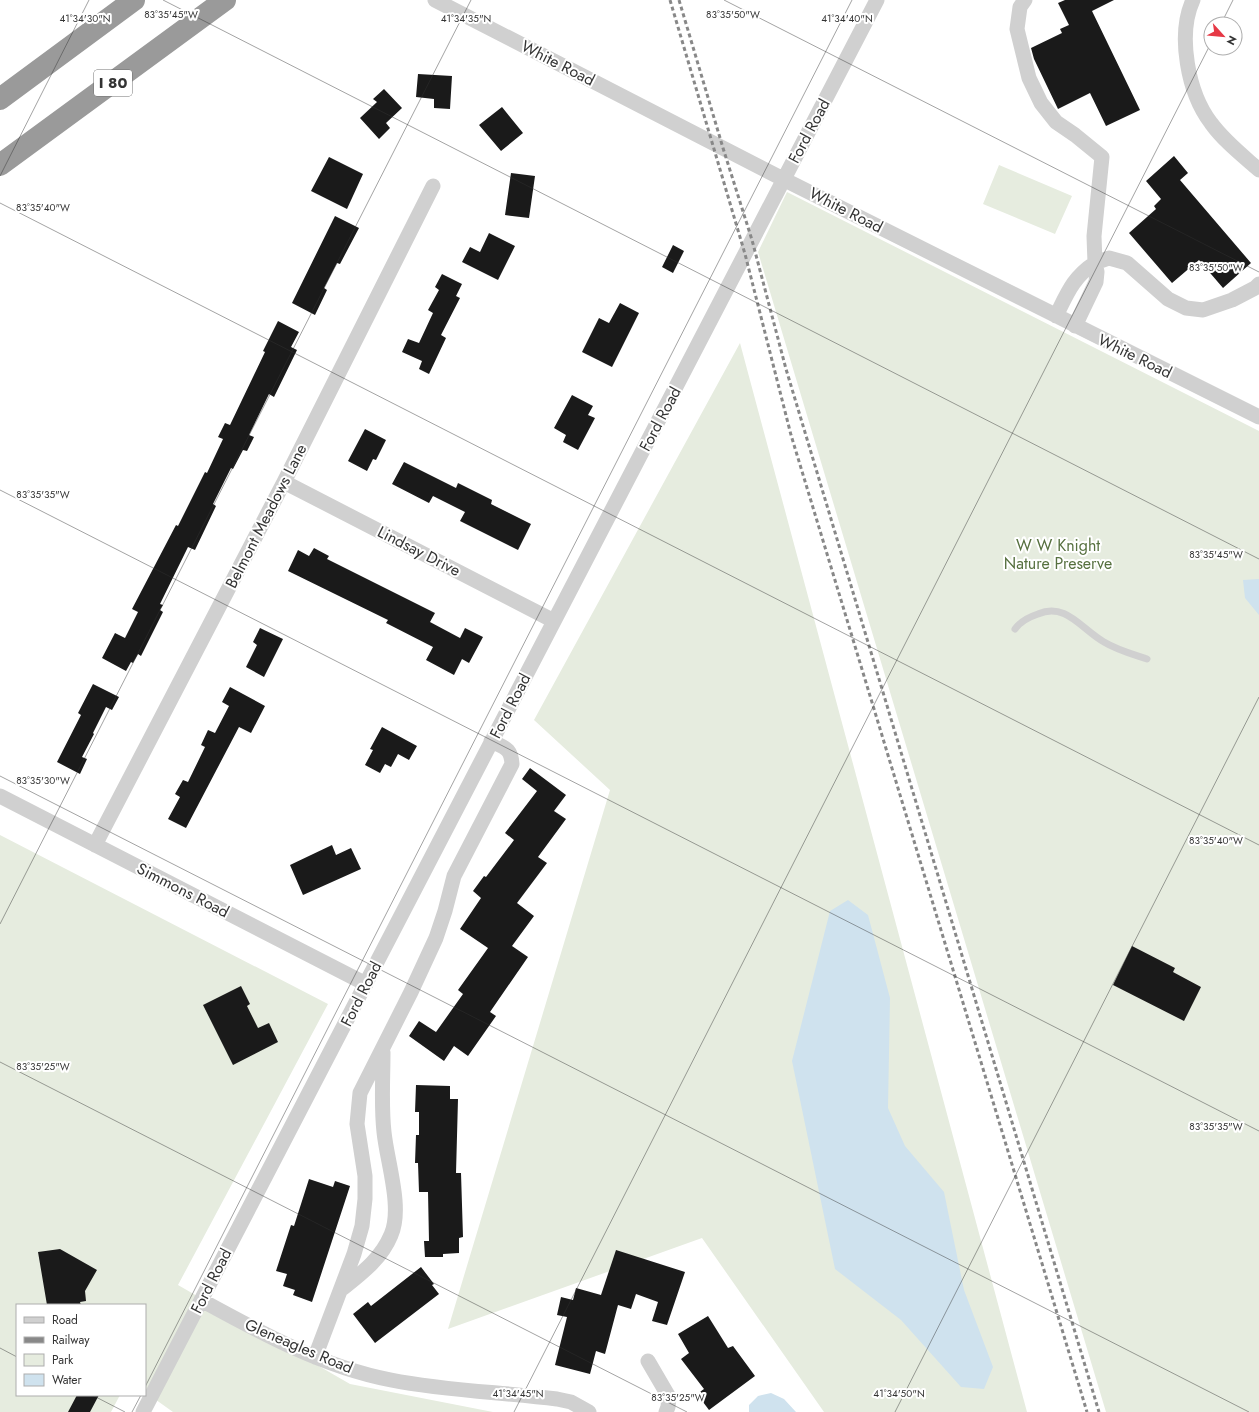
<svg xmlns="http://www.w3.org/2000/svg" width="1259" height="1412" viewBox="0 0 1259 1412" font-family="Jost,sans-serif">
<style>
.green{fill:#e6ecdf}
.water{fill:#cfe2ee}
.building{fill:#1a1a1a}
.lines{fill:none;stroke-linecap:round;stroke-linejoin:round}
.lane{stroke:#d0d0d0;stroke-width:7}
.street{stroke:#d0d0d0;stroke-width:15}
.highway{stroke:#9a9a9a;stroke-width:22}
.rail{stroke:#888;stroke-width:3;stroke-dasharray:4 3;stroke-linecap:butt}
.ticks{fill:none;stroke:#333;stroke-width:1;stroke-opacity:0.45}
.labels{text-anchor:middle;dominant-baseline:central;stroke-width:4;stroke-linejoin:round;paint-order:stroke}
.shield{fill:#fff;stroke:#707070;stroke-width:1}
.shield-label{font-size:15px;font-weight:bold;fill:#333}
.street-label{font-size:16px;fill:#333;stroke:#fff}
.park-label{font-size:16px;fill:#56703f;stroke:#fff}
.ticks-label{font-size:10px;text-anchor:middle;fill:#333;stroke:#fff;stroke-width:4;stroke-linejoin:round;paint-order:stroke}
</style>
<rect width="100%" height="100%" fill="#fff"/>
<path class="green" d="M999,165L1072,196L1055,234L983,204Z
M787,192L1259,431V1412H1106L758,252Z
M740,343L1027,1412H824L702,1238L448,1329L610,790L534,720Z
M0,835L328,1004L178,1285L350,1384L493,1412H173L145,1392V1305H17V1395H120L111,1412H0Z"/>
<path class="water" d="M1259,579V615L1245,598L1243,580Z
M848,900L868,915L890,998L888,1108L905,1146L944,1192L964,1290L993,1367L984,1389L961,1387L901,1320L835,1269L792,1061L830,911Z
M771,1393L784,1399L796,1412H749V1405L758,1396Z"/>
<path class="building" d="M1065,0H1114L1092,11L1140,110L1106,126L1090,93L1058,109L1034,59L1031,48L1062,33L1060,29L1069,25L1058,3Z
M418,74L452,76L450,109L434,108V99L416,97Z
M384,89L402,108L386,123L390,128L379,139L360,118L377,102L373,99Z
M502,107L523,133L501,151L479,125Z
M1174,156L1188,173L1180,180L1251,263L1223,288L1199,260L1172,283L1129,233L1156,209L1154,206L1161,199L1146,181Z
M329,157L363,174L347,209L311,191Z
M511,173L535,176L529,218L505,215Z
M335,216L359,228L340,264L337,263L324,288L327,290L315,315L292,303Z
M489,233L515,246L498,280L462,262L470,247L480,252Z
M673,245L684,251L673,273L662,267Z
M442,274L462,284L456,296L460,298L441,335L446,338L429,374L419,369L422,361L402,352L408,339L419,343L433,313L428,310L439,290L435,287Z
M620,303L639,313L612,367L582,352L599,318L609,323Z
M278,321L299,332L291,347L297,350L274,397L269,394L249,435L254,437L247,451L243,450L233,469L231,468L213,504L216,506L195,550L188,547L160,604L163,605L160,610L163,612L141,656L138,654L133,663L131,662L126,671L102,658L115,633L125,638L138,612L132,609L176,525L178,526L205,472L207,473L223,439L218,437L225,423L230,425L265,352L263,351Z
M572,395L593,406L588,415L595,418L578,450L563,442L566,435L554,428Z
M365,429L386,440L376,460L373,459L367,471L348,461Z
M404,462L456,488L458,483L492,500L491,504L531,524L518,550L460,521L465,512L433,496L429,503L392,484Z
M314,548L329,556L327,559L435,613L430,622L460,638L465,628L483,637L469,663L462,659L454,675L426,660L433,647L386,623L388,620L288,571L298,550L309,556Z
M260,628L283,639L264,677L246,667L257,645L253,642Z
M93,684L119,697L112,710L106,707L93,733L94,734L82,757L87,759L80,774L57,762L81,715L78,713Z
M230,687L265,706L251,733L239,727L186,828L168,819L180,797L175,794L183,780L188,782L205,747L201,745L208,730L215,733L229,706L222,702Z
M382,727L417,746L409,760L398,754L391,767L385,764L380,773L365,765L373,750L370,749Z
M530,768L566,795L554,811L566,819L538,857L547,863L517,903L534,916L512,946L528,957L490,1012L496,1016L468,1056L454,1046L444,1061L409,1036L419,1021L436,1032L463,994L458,990L488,948L460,929L481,898L473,891L484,876L486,877L514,840L505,833L537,791L522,779Z
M332,845L336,855L351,848L361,869L303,895L290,865Z
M1132,946L1175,968L1173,972L1201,987L1184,1021L1113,985Z
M241,986L250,1004L247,1006L258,1028L269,1023L278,1042L233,1065L203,1005Z
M416,1085L450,1086V1099H458L456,1173H461L463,1237L459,1238V1253L443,1254V1257H425L424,1241H429L428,1192H419L418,1163H415L416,1135H419V1112H415Z
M309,1179L333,1187L335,1181L350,1186L312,1302L293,1295L295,1290L283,1286L287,1274L276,1271L291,1225L294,1226Z
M60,1249L97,1270L85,1291L86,1301L80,1302L81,1305H47L38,1252Z
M616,1250L685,1272L667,1325L652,1321L658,1302L636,1294L631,1309L618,1305L605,1354L596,1351L590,1374L555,1365L567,1317L557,1315L561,1297L573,1300L576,1288L601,1295Z
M421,1267L434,1284L432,1285L439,1294L375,1343L353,1314L368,1302L371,1306Z
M708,1316L728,1348L733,1346L755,1376L709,1410L697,1394L704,1389L681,1359L689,1353L678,1334Z
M77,1395H99L90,1412H68Z"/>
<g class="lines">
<path class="lane" d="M1015,629C1020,622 1029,617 1038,614C1066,602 1081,629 1104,642C1117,650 1132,654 1147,659"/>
<path class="street" d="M435,0L783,179L1259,417
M1025,0L1020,7L1017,29L1029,78L1041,103L1056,122L1075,135L1102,157L1094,236L1095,263L1109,258L1127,263L1168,299L1186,308L1203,310L1232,300L1255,288L1259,284
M1193,0C1177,35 1188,93 1211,123C1224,141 1242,155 1259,170
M1056,316C1067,294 1073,277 1095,263L1097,272L1096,282L1075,326
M284,482L554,621
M0,796L366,984
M95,845L284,482L433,186
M342,1289C362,1273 381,1259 391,1235C403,1208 387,1162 384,1132C381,1106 383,1079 383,1052
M201,1300C261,1333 323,1367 391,1380C446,1391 502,1392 557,1399L571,1402L589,1412
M315,1357L354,1254L362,1226L365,1199V1176L357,1124L360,1093L411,992L436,938L445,911L454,876L512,764C511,748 505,748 491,741
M648,1361L669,1397L668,1407L666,1412
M143,1412L877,0"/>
<path class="highway" d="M0,99L134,0
M0,165L225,0"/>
<path class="rail" d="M670,0L745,254L791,435L1087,1412
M679,0L723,148L752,240L786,369L1099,1412"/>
</g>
<path class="ticks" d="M163,0L1259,559M724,0L1259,272M1221,24L1233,0M0,176L89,0M0,203L1259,845M0,490L1259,1131M0,776L1249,1412M0,924L471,0M0,1062L687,1412M0,1348L17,1357M145,1387L852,0M92,1395L125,1412M132,1412L141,1395M514,1412L1211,43M895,1412L1259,697"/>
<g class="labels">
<rect class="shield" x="94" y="70" width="38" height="26" rx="3"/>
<g class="shield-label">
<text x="113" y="83">I 80</text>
</g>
<g class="street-label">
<text transform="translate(558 63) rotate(27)">White Road</text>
<text transform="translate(809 131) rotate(-62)">Ford Road</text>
<text transform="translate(846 210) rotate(27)">White Road</text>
<text transform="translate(1135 356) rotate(26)">White Road</text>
<text transform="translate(660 419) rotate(-62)">Ford Road</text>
<text transform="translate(266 516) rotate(-63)">Belmont Meadows Lane</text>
<text transform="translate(419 551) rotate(27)">Lindsay Drive</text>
<text transform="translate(510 706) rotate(-63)">Ford Road</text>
<text transform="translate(183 890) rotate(27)">Simmons Road</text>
<text transform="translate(361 994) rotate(-63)">Ford Road</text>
<text transform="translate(211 1281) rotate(-63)">Ford Road</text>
<text transform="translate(299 1346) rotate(23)">Gleneagles Road</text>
</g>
<g class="park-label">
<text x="1058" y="545">W W Knight<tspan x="1058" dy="18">Nature Preserve</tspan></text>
</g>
</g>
<g class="ticks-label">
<text x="171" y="18">83°35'45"W</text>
<text x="733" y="18">83°35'50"W</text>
<text x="85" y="22">41°34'30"N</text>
<text x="466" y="22">41°34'35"N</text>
<text x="847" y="22">41°34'40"N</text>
<text x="43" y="211">83°35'40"W</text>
<text x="1216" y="271">83°35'50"W</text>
<text x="43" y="498">83°35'35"W</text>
<text x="1216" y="558">83°35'45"W</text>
<text x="43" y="784">83°35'30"W</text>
<text x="1216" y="844">83°35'40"W</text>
<text x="43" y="1070">83°35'25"W</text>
<text x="1216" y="1130">83°35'35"W</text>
<text x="518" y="1397">41°34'45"N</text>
<text x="899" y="1397">41°34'50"N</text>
<text x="678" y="1401">83°35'25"W</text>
</g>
<rect x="16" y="1304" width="130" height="92" fill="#ffffff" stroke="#adadad"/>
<rect x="24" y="1317" width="20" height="6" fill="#d0d0d0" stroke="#adadad"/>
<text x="52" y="1324" font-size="12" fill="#333333">Road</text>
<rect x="24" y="1337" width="20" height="6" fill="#888888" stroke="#adadad"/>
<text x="52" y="1344" font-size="12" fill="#333333">Railway</text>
<rect x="24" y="1354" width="20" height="12" fill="#e6ecdf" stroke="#adadad"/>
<text x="52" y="1364" font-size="12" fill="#333333">Park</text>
<rect x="24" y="1374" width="20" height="12" fill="#cfe2ee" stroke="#adadad"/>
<text x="52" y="1384" font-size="12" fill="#333333">Water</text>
<g transform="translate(1223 36) rotate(117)"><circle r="19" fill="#ffffff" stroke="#adadad"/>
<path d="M0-3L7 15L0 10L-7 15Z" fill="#e63946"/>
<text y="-6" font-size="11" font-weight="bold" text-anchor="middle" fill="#333333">N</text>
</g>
</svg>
